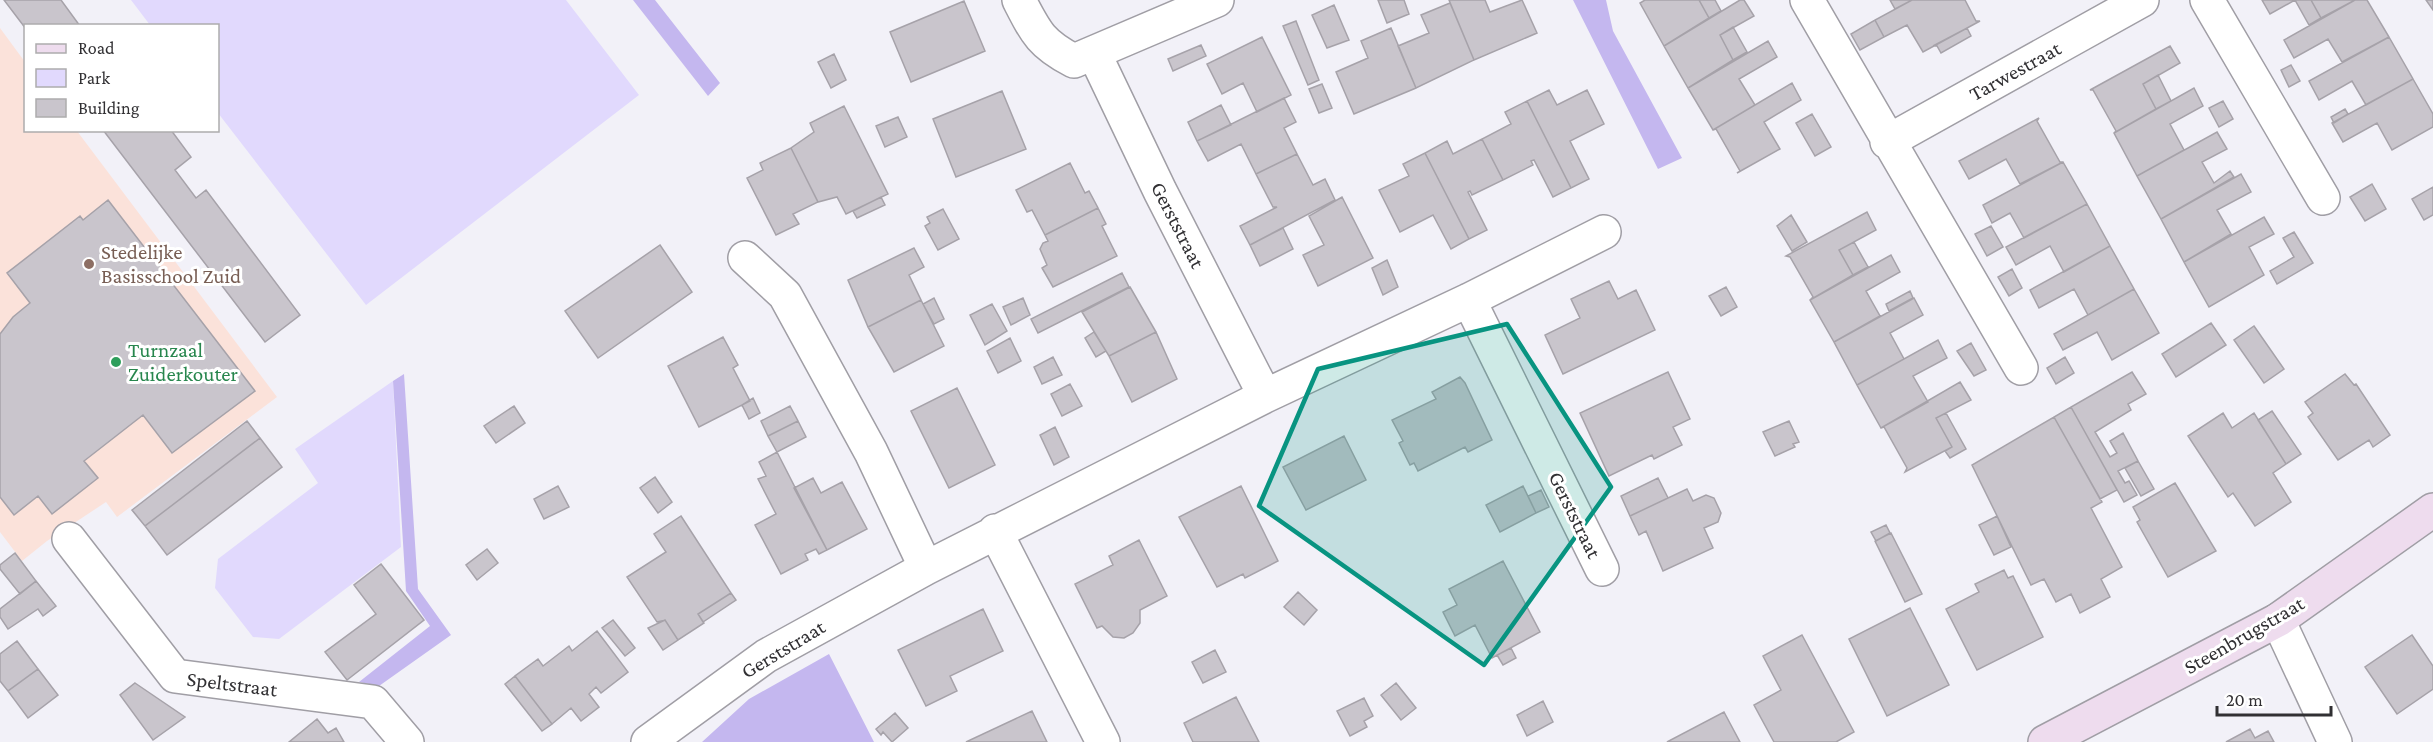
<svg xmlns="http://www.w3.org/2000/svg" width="2433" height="742" viewBox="0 0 2433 742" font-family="'Crimson Pro',serif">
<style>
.education{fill:#fbe2da}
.green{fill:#e1d9fd}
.forest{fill:#c4b7ef}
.building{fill:#c9c5cc;stroke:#a6a2a9;stroke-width:1.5}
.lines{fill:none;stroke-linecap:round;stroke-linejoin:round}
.street-casing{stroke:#a09ea5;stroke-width:36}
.secondary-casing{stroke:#a09ea5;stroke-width:36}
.street{stroke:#fff;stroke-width:33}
.secondary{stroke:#eedcee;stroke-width:33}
.marked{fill:#089481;fill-opacity:0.2;stroke:#089481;stroke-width:4.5;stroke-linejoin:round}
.education-dot{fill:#8d6e63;stroke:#fff;stroke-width:2}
.leisure-dot{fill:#2e9e5b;stroke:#fff;stroke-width:2}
.labels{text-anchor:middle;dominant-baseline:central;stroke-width:6;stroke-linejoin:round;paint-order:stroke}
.street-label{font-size:21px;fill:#313033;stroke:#fff}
.education-label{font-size:21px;fill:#785e54;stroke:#fff;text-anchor:start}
.leisure-label{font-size:21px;fill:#27864d;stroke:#fff;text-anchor:start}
</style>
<rect width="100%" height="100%" fill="#f2f1f8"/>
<path class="education" d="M0,28L25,62L26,130L77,131L277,397L117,517L106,502L47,541L22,561L0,532Z"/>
<path class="green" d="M131,0H566L639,95L366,305L218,113V26L150,25Z
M393,381L401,547L279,639L253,637L215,588L218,559L318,483L295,449Z"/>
<path class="forest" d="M633,0H655L720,83L708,96Z
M1573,0H1606L1613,31L1682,158L1658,169Z
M404,374L418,589L451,635L379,686L359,682L430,626L406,591L393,381Z
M829,654L874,742H702L749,699Z"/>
<path class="building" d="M4,0H61L80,26H26V29Z
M1378,0H1404L1409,14L1387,23Z
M1449,0H1485L1490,12L1522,0L1537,33L1474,60Z
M1645,0H1699L1709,18L1664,46L1640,3Z
M1699,0H1715L1721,11L1709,18Z
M1740,0H1744L1754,16L1720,35L1733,60L1688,88L1664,46Z
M1890,0H1912L1895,9Z
M1912,0H1965L1976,21H1980L1923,52L1907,25L1884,37L1875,20Z
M2262,0H2295L2270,14Z
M2295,0H2311L2321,18L2309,25Z
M2311,0H2355L2321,18Z
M2355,0H2367L2389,37L2342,62L2328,39L2294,58L2284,40Z
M2426,0H2433V10Z
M964,1L985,51L911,82L890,32Z
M1450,3L1474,60L1416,88L1398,46L1429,33L1421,15Z
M1334,5L1349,40L1327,48L1312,15Z
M1875,20L1884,37L1860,50L1851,34Z
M1296,21L1319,80L1308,85L1283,26Z
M1733,27L1747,52L1733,60L1720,35Z
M1391,28L1416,88L1354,114L1336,72L1368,58L1361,41Z
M1967,28L1971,36L1941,53L1937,46H1933Z
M1262,37L1291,95L1257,112L1243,83L1222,94L1207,64Z
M2389,37L2413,79L2366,105L2352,81L2319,100L2309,81Z
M1768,41L1777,57L1739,79L1755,105L1713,130L1688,88Z
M1201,45L1206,56L1173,71L1168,59Z
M2170,46L2180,63L2143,84L2156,109L2114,133L2116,131L2093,90H2090Z
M834,54L846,80L831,88L818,62Z
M2291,65L2300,81L2289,87L2281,70Z
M2158,75L2171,101L2156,109L2143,84Z
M2413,79L2433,114V127L2392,150L2377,123L2343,142L2332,123Z
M1792,83L1801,100L1764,122L1780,149L1737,173L1740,171L1716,129L1713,130Z
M1322,84L1332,108L1319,113L1309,89Z
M2194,88L2203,106L2170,124L2184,150L2137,176L2114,133Z
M1549,90L1557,105L1587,90L1604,124L1570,141L1589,179L1571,188L1527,101Z
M1002,91L1026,149L956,177L933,119Z
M1284,98L1296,122L1284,128L1297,154L1256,174L1241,144L1208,161L1197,141Z
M1527,101L1571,188L1553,197L1534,160L1531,161L1533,165L1503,180L1482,139L1511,124L1505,112Z
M2223,101L2233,119L2219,127L2209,108Z
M1221,105L1231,125L1197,141L1188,122Z
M844,106L888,194L846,214L837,197L818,202L791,148L814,132L810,123Z
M2345,109L2348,114L2334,123L2331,117Z
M1812,114L1831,147L1815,156L1796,123Z
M898,117L907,137L885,147L876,126Z
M2039,118L2037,121L2060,162H2063L2020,184L2006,159L1969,179L1959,161Z
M103,130H171L191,157L175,170L196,198L206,190L300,315L265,342Z
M2217,132L2227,149L2202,162L2214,183L2230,171L2234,177L2161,219L2137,176Z
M1482,139L1503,180L1472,195L1470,191L1468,192L1487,230L1469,239L1425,153L1447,141L1453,154Z
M791,148L818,202L793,214L799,224L776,235L747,178L763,170L760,163Z
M1425,153L1469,239L1451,249L1433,215L1400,232L1379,190L1409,176L1403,164Z
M1297,154L1313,185L1325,179L1335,200L1250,245L1240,226L1277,207H1273L1256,174Z
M2063,162L2087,204L2024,238L2010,213L1992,223L1983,205Z
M1070,163L1085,193L1089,191L1098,208L1045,235L1032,210L1027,212L1016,190Z
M2241,174L2251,192L2217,210L2231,234L2184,262L2161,219Z
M2372,184L2386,209L2365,221L2350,197Z
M2433,187V215L2424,220L2412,199Z
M881,197L885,205L857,218L853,211Z
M1342,197L1373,258L1318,286L1303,255L1324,245L1309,216Z
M108,200L255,391L172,453L143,415L84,461L98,478L52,514L38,496L14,515L0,497V334L13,317L30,303L7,273L80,216L83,220Z
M2087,204L2110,246L2064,272L2050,246L2016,265L2006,247Z
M1098,208L1106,224L1102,226L1117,256L1053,287L1042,268L1047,265L1040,249L1043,243L1048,241L1045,235Z
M943,209L959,239L938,250L925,226L930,223L927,217Z
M1867,212L1876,230L1839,250L1853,275L1810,300L1813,297L1790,257L1786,256Z
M1791,215L1807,242L1792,251L1777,226Z
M2264,217L2274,234L2249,247L2264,275L2209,307L2184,262Z
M1991,226L2003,247L1987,256L1975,234Z
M1283,228L1293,249L1260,266L1250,245Z
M2294,232L2313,263L2277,284L2270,271L2294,257L2283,238Z
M1854,242L1868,267L1853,275L1839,250Z
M660,245L692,292L598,358L565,311Z
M2110,246L2134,289L2088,315L2074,289L2039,308L2030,290Z
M914,248L924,267L909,275L921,300L868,327L848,280Z
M1891,255L1900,272L1866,291L1880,316L1834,342L1810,300Z
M1387,260L1398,287L1383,295L1372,268Z
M2012,269L2022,288L2009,296L1998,277Z
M1122,273L1129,287L1038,333L1031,319Z
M1609,281L1618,299L1636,290L1655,330L1563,374L1545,335L1580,318L1571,299Z
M1130,287L1156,332L1109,356L1082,312Z
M1726,287L1737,307L1721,316L1709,296Z
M2134,289L2159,333L2112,360L2097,332L2063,350L2054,334Z
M1910,291L1913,298L1889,311L1886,304Z
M934,298L944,319L934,324L923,304Z
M1023,298L1030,315L1011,325L1003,307Z
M1914,298L1923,315L1890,333L1904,359L1857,385L1834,342Z
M921,300L944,346L894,372L868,327Z
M992,304L1007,331L985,345L970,315Z
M2211,323L2226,345L2176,377L2162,354Z
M2254,326L2284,369L2264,383L2234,340Z
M1094,332L1106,351L1096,357L1085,338Z
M1156,332L1177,379L1132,402L1109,356Z
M723,337L738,365L733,368L750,401L699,427L668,366Z
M1010,338L1021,361L998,373L987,351Z
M1938,340L1947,358L1913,376L1928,402L1881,428L1857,385Z
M1971,343L1986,370L1974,376L1957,351Z
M1053,357L1062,375L1042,384L1034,367Z
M2065,357L2074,373L2056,384L2047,368Z
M1668,372L1690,419L1673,427L1682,445L1654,459L1652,455L1609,476L1580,413Z
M2132,372L2146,394L2128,404L2131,410L2095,432L2110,457L2117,453L2110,441L2123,433L2138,461L2118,471L2125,483L2129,481L2137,495L2124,502L2071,407Z
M2345,374L2354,385L2356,384L2390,435L2373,447L2369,440L2338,460L2308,417L2313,413L2305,402Z
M1460,377L1465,383L1492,440L1468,452L1465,447L1418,471L1414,463L1410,465L1399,443L1403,441L1392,420L1436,399L1432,392Z
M1960,382L1971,400L1936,418L1952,447L1905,472L1907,468L1884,427L1881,428Z
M1070,384L1082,406L1062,416L1051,394Z
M957,388L995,465L949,488L911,411Z
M753,398L760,413L749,419L742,405Z
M514,406L525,423L496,443L484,426Z
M790,406L798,421L768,436L761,421Z
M2071,407L2117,490L2100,499L2054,417Z
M2272,411L2301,454L2286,464L2258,420Z
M1946,413L1966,449L1950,458L1945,451L1952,447L1936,418Z
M2223,413L2232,428L2254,413L2286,464L2273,473L2291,502L2255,526L2233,493L2228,497L2188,436Z
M2054,417L2102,502L2091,508L2122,567L2101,579L2110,597L2080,613L2071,594L2056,602L2044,579L2031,585L1972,465Z
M247,421L260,438L145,526L132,510Z
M798,421L806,437L777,452L768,436Z
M1789,421L1799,442L1793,444L1795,447L1775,456L1763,432Z
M1055,427L1069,457L1054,465L1040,435Z
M1344,436L1366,480L1306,510L1283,467Z
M260,438L282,467L167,555L145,526Z
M777,452L827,550L819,554L816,549L805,554L808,560L781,574L755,525L776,514L758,479L766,476L759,462Z
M2138,461L2154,489L2141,496L2125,468Z
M655,477L672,502L658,513L640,488Z
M813,478L821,493L842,482L867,529L827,550L794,488Z
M1658,478L1668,498L1630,516L1621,496Z
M2175,483L2216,551L2168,577L2137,522L2140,520L2133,507Z
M558,486L569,507L544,519L534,499Z
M1241,486L1278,561L1245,578L1243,574L1217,587L1179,517Z
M1523,486L1536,513L1500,532L1486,505Z
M1687,489L1693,501L1706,495L1714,498L1721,513L1718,522L1704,528L1713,548L1663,571L1646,531L1639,535L1630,516Z
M1541,490L1549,507L1536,513L1528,496Z
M681,516L731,593L698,614L704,623L678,640L665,620L657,622L627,577L666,552L654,534Z
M1997,516L2011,547L1994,555L1979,525Z
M1886,525L1890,533L1876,541L1871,532Z
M1891,533L1922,594L1905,602L1875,541Z
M1139,540L1167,596L1140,610V623L1133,633L1124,638L1113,637L1102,626L1097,628L1075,584L1113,565L1109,556Z
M487,549L498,563L477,580L466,565Z
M15,553L36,581L20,594L0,569V565Z
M1503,561L1540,632L1492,658L1475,625L1455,636L1443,612L1457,605L1449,589Z
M381,564L424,620L347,680L325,652L376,614L354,585Z
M2004,570L2008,578L2013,576L2043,637L1977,670L1946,609L1979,592L1975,584Z
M36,581L56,606L43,616L38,609L8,629L0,617V609Z
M1298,592L1317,610L1304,625L1284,607Z
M731,593L736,600L703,622L698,614Z
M1910,608L1949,685L1887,716L1849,639Z
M983,609L1003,651L950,676L957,691L926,706L898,650Z
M613,620L635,648L625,656L602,628Z
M665,620L678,640L663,650L648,628Z
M597,631L628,672L601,693L596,687L589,694L599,707L581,721L571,708L552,724L515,676L538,659L543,666L569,646L572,651Z
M1802,635L1854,732L1836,742H1774L1754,705L1781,690L1763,656Z
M2412,635L2433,666V689L2397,714L2365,667Z
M17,641L38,669L8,691L0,681V654Z
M1511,648L1516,658L1503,665L1497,655Z
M1215,650L1226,672L1203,683L1192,662Z
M38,669L58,695L28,718L8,691Z
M515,676L552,724L542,731L505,684Z
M135,683L185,717L153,740L120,695Z
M1396,683L1416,708L1401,720L1381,695Z
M1236,697L1259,742H1193L1184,723Z
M1364,698L1373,716L1364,721L1367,727L1350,736L1337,711Z
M1543,701L1553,722L1527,736L1517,715Z
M1032,711L1047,742H966Z
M1724,712L1740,742H1667Z
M895,713L908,728L892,742L883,732L881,735L876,729Z
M317,719L328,733L336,728L344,742H289Z
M2250,729L2255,738L2268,731L2274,742H2226Z"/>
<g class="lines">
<defs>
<path id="street" d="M1019,0C1036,33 1041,44 1074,61L1217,0
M1807,0L2021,368
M2207,0L2323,198
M1094,53L1160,191L1265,396
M1887,142L2142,0
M745,258L785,295L871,452L926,568
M1469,300L1602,569
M995,531L1103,742
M69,539L175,676L373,702L407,742
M2278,620L2335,742
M648,742L766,656L926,568L1265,396L1469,300L1604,232"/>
<path id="secondary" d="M2045,742L2278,620L2433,510"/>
</defs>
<use href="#street" class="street-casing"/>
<use href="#secondary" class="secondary-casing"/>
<use href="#street" class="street"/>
<use href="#secondary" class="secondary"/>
</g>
<path class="marked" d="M1507,324L1611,487L1484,665L1259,506L1318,369Z"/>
<circle class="education-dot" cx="89" cy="264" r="6"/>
<circle class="leisure-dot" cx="116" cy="362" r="6"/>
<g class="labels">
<g class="street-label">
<text transform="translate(2015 71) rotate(-29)">Tarwestraat</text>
<text transform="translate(1178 225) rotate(63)">Gerststraat</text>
<text transform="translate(1575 515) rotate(64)">Gerststraat</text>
<text transform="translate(2244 635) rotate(-30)">Steenbrugstraat</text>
<text transform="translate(783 649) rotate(-31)">Gerststraat</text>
<text transform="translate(232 684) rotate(7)">Speltstraat</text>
</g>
<g class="education-label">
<text x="101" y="252">Stedelijke<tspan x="101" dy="24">Basisschool Zuid</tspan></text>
</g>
<g class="leisure-label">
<text x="128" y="350">Turnzaal<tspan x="128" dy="24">Zuiderkouter</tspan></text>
</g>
</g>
<rect x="24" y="24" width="195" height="108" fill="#ffffff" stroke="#adacad" stroke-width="1.5"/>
<rect x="36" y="44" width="30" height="9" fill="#eedcee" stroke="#adacad" stroke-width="1.5"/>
<text x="78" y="54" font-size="18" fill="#313033">Road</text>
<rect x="36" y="69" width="30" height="18" fill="#e1d9fd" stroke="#adacad" stroke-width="1.5"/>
<text x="78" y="84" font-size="18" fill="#313033">Park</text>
<rect x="36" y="99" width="30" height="18" fill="#c9c5cc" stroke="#adacad" stroke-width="1.5"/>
<text x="78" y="114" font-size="18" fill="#313033">Building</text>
<path d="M2217 706v9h114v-9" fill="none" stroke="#313033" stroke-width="3"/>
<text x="2226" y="706" font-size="18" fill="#313033" stroke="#ffffff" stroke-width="4.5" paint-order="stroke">20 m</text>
</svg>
